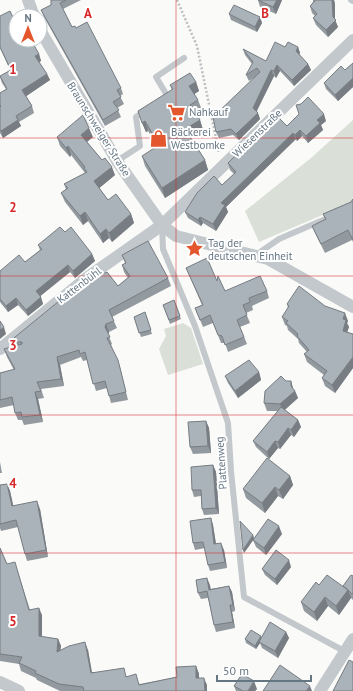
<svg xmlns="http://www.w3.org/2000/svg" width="353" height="691" viewBox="0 0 353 691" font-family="'PT Sans',sans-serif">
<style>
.green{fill:#dadfd7}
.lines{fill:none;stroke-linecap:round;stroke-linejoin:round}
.path{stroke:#bbbfc2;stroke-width:2.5;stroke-dasharray:2 2;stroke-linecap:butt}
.lane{stroke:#c3c8cc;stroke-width:6}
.street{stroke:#c3c8cc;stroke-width:12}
.wall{fill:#929a9f}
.shaded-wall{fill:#777d82}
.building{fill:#aab3b9;stroke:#777d82}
.grid{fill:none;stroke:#d62828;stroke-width:1;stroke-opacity:0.55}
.labels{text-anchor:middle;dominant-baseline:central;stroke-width:4;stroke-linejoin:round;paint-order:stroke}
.poi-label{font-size:11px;fill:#657683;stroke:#fff;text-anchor:start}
.street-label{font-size:11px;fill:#657683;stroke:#fff}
.grid-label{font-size:13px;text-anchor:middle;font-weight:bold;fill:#d62828;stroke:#fff;stroke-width:4;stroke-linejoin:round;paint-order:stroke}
</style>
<rect width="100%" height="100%" fill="#fafaf8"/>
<path class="green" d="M353,120V202L259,242L245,211L311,158Z
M183,323L191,328L203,364L168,375L159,349L166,336L164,329Z"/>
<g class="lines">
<path class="path" d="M177,0L197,46L219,153"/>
<path class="lane" d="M351,0L353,1
M165,99L168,97L156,77L184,58
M117,161L140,146L136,117L145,111
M162,225L163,249L195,326L228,423L231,471L244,597L344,651
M256,255L279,239L330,217"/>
<path class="street" d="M28,0L34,16
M40,30L117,161L162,225L176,236L268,259L353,307
M0,349L88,277L162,225L353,40
M0,682L19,691
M320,691L353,639"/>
</g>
<path class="wall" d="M51,0H81L63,9L72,27L76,28L121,88L123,94L120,96L124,104L117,108L121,117L105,126L44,17L41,10L51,5Z
M258,0H282L276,14L260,7Z
M313,0H334L335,4V20L338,27L328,37L316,25L313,18L315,16L312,13L310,6L313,2Z
M229,14L260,17L262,23L257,32L231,20Z
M0,16L16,40L39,54L41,61L39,62L47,74L50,80L26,96L32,106L34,113L19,122L21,126L3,138L0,133V93L6,89L2,83L0,77L10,70L0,48Z
M285,47H298L300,53L299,55L308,64L311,70L294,86L280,71L276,78L274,76L257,111L260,119L239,140L233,135L219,138L216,132L255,77L249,81L246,75L252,64L245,55L243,49L266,61Z
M353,63V87L338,101L326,89L324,83L345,70Z
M196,82L199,91L194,94L198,100L202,110L196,113L200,120L203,130L191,138L205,160L208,170L165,198L145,166L142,156L158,147L148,131L146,132L138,111L172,90L170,85Z
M326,121L321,125L323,130L308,143L302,136L297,141L296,139L226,207L228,212L216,231L203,223L201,226L188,218L185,212L222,185L234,174L230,170L228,163L287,126Z
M57,137H93L87,142L115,175L99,188L108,200L131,214L134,223L112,242L109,238L103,243L88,221L83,225L65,202L61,193L66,189L64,184L85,173L71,155L70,157L60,146Z
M353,199V242L352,240L325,253L316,235L312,226L325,219L323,214L351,202Z
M65,232L92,254L95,261L75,278L70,272L40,296L43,304L28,316L18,305L8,312L0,302V271L25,262L40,250L38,245Z
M122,255L168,278L171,286L112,317L117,328L109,332L108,334L112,344L111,345L120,367L128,400L111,403L107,388L96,391L87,360L83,361L81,357L60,365L64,386L41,389L44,398L38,399L43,422L24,425L22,420H18L15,413L14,405L0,408V373L14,370L7,357L4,349L11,348L9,342L94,278L118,286L128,278L124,272L122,265L125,263Z
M186,268L217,281L225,291H267L269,298L252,306L253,310L246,313L250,323L240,327L247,344L228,352L225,343H221L213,323L203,327L195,308L202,305Z
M174,300L181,319L170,324L163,305Z
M287,304L325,306L348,321L347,323L349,327L347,332L353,334V368L335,393L325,386L322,378L324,375L307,362L304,354L307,352L299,343L298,339L288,330L287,326L285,325L282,317L288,308Z
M145,312L152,334L141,337L134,317Z
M259,372L261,380L238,398L228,383L225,376Z
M286,381H291L293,389L295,391L298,398L285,410L298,420L301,427L294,437L291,435L280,449L278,448L269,459L256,447L253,441L278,411H267L264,403Z
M206,421L209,428L211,453L193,454L190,447Z
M0,462L2,473H0Z
M213,465L216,472L219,514L204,515L202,509L201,496L194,497L192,490Z
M290,476L293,485L283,499L278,496L265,513L246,498L243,489Z
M7,484L10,491L13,506L40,509L48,557L27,561L25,554L18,527L1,531L0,528V485Z
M211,518L213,525L216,544L224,550L227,568L210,571L208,565L205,548L195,550L193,543Z
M282,534L266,555L256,547L253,540L244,553L253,535L254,538Z
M0,548L7,564L17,569L30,610L42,615V637L58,639L61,646L60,650H88L92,672L127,676L140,684L177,677L196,666L199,674V678L207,685V691H60L37,680L36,678L21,671L19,664L0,661Z
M291,567L277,585L265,575L262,569Z
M353,576V600L351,598L339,615L328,606L317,621L304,611L301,602L319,585L343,586Z
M207,578L210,589L229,586L232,592L235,611L232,612L235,628L216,632L214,625L208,598L201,599L198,593Z
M286,632L289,638L278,658L262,648L260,643L256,649L246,643L245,639L261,636V638Z
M234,686L257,689L255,691H236Z"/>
<path class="shaded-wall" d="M277,0H282L276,14L273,7Z
M332,0H334L335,4V20L338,27L328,37L326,30L333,17Z
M260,17L262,23L257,32L255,27Z
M298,47L300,53L298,57L296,51Z
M39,54L41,61L38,63L35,56Z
M308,64L311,70L294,86L292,80Z
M277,65L280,71L276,78L274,71Z
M271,70L274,76L255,114L253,108Z
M47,74L50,80L25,97L22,90Z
M353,78V87L338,101L335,95Z
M196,82L199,91L193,95L189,86Z
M258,113L260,119L239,140L236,134Z
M324,114L326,121L321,125L323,130L308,143L306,136L317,120Z
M18,120L21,126L3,138L1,131Z
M200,120L203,130L189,139L185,129Z
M145,121L148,131L146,132L142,123Z
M89,128L93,137L84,144L81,135Z
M300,130L302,136L297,141L295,135Z
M293,133L296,139L226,207L228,212L216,231L213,224L221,203Z
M68,146L71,155L70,157L66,148Z
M205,160L208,170L165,198L162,188Z
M112,167L115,175L97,190L94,181Z
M85,212L88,221L83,225L80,216Z
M131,214L134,223L112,242L109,233Z
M200,217L203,223L201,226L198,220Z
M106,229L109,238L103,243L100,234Z
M92,254L95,261L75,278L73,271Z
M68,265L70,272L38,298L36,291Z
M41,297L43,304L28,316L26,310Z
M16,298L18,305L8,312L6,306Z
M345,313L348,321L347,323L349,327L345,338L343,331V319Z
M106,324L109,332L108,334L105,327Z
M4,327L6,334L0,339V330Z
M57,357L60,365L64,386L61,379Z
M353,357V368L335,393L332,385Z
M259,372L261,380L238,398L235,391Z
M291,381L293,388V392L295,391L298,398L283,411L280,404L291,386Z
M35,392L38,399L43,422L40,415Z
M298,420L301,427L294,437L291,430Z
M206,421L209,428L211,453L208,446Z
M288,428L291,435L280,449L278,442Z
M275,441L278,448L269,459L267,452Z
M213,465L216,472L219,514L216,508Z
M290,476L293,485L283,499L279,490Z
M7,484L10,491L15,513L12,506Z
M275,487L278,496L265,513L262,503Z
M37,501L40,509L48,557L46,550Z
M211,518L213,525L217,551L214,544Z
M279,526L282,534L266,555L264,548Z
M253,535L254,539L244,553L243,550Z
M221,543L224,550L227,568L225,562Z
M289,560L291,567L277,585L275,579Z
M207,578L210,585L212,596L209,590Z
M229,586L232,592L235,611L233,605Z
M348,590L351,598L339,615L336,606Z
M325,597L328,606L317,621L314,612Z
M230,605L232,612L235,628L233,622Z
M39,608L42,615V644L39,636Z
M286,632L289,638L278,658L275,651Z
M261,636L262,640L259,642L260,643L256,649L255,646Z
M58,639L61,646L59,660L57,652Z
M85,642L88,650L93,680L91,673Z
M196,666L199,674V686L196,678Z
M204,678L207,685V691H205Z
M254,681L257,689L255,691H248Z
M310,686L312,691H306Z"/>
<path class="building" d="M51,0H66L60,3L72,27L75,26L76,28L87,22L121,88L117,90L121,97L113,102L119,110L103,120L41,10L51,5Z
M258,0H277L273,7Z
M315,0H332L333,17L336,20L326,30L313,18L317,14L310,6L315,1Z
M234,5L260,17L255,27L229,14Z
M10,11L16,24V40H31L39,54L35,56L47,74L22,90L32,106L16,116L18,120L1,131L0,130V107L1,106L0,105V93L7,89L0,76L11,70L0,47V16Z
M275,42L285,47L288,42L298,47L296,51L308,64L292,80L277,65L274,71L271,70L253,108L258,113L236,134L231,129L216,132L213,117L260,72L257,68L246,75L253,62L243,49L266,61Z
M353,63V78L335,95L324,83L341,66L345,70Z
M190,73L196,82L189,86L198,100L190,105L200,120L185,129L205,160L162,188L142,156L159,145L145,121L142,123L138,111L173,89L170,85Z
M308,97L324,114L317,120L320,123L306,136L300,130L295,135L293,133L221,203L225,205L213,224L200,217L198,220L185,212L197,193L214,176L222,185L236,172L228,163L268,124L277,116L287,126L299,114L296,105L301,104Z
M83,115L89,128L81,135L102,160L105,158L112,167L94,181L108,200L116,194L131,214L109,233L106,229L100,234L85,212L80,216L61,193L68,188L64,184L87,172L84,168L85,167L68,146L66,148L57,137Z
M353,199V240L348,230L321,244L312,226L326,219L323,214L351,202Z
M60,227L65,232L71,227L92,254L73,271L68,265L36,291L41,297L26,310L16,298L6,306L0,299V271L19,255L25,262L42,249L38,245Z
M148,241L168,278L109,310L114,321L106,324L105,327L110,337L107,338L118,360L126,392L109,396L105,381L93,384L85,352L80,354L79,350L57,357L61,379L37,382L41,391L35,392L40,415L22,417L21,412L15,413L12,397L0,400V373L15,369L4,349L22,344V342H9L92,274L94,278L107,272L118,286L130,276L122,265L126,263L122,255Z
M207,258L217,281L218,276L225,291L260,276L267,291L249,298L250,302L243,305L247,315L237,320L244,337L225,345L222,336L218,335L210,315L200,320L195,308L203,305L186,268Z
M299,286L325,306L345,313L343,319L346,320L343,331L353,334V357L332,385L322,378L327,371L304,354L309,350L297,336L298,334L286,323L288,321L282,317L289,306L287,304Z
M174,300L180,316L169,320L163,305Z
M145,312L151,330L139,333L134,317Z
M0,321L4,327L0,330Z
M249,360L259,372L235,391L225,376Z
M281,376L286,381H291V386L295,391L280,404L264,403L265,391Z
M281,407L298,420L291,430L288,428L278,442L275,441L267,452L253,441Z
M206,421L208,446L190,447L188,422Z
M267,458L290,476L279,490L275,487L262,503L243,489Z
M213,465L216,508L202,509L201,490H192L191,467Z
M7,484L12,506L37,501L46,550L25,554L16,520L0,524V485Z
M211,518L214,544L221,543L225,562L208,565L203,542L193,543L190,521Z
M268,519L279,526L264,548L253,540Z
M240,521L253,535L243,550Z
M0,548L7,564L15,562L29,610L39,608V636L58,639L57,652L69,646L85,642L91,673L124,668L126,677L136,674L139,685L177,677L176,667L196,666V678H204L205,691H84L83,687L59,684L35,673L36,671L19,663L22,657L0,654Z
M276,550L289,560L275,579L262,569Z
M327,575L348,590L336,606L325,597L314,612L301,602L316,582L319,585Z
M351,575L353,576V593L352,594L348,590L343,586Z
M207,578L209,590L229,586L233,605H230L233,622L214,625L207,591L198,593L196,580Z
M270,622L286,632L275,651L259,642Z
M251,630L261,636L255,646L245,639Z
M349,660L353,662V691H333Z
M280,665L310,686L306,691H263Z
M242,674L254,681L248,691H243L234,686Z"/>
<path class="grid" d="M176,0V691M0,138H353M0,276H353M0,415H353M0,553H353"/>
<defs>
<symbol id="supermarket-bare" viewBox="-9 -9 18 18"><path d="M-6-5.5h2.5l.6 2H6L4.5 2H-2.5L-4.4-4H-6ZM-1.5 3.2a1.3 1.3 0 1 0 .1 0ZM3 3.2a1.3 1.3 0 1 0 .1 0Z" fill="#e4572e" stroke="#fff" stroke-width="2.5" paint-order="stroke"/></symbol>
<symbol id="shop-bare" viewBox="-9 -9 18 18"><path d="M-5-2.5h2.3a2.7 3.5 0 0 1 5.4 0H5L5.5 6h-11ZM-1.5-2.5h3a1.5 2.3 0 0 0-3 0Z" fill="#e4572e" stroke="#fff" stroke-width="2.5" paint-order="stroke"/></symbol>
<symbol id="sight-bare" viewBox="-9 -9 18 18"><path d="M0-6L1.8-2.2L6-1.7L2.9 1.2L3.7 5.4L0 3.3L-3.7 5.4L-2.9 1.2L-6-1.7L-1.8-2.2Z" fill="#e4572e" stroke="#fff" stroke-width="2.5" paint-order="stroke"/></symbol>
</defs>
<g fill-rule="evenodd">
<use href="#supermarket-bare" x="164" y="100" width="25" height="25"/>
<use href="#shop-bare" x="146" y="126" width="25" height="25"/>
<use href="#sight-bare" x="182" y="236" width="25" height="25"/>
</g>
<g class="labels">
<g class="poi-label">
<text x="189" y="112">Nahkauf</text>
<text x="171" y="132">Bäckerei<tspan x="171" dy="13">Westbomke</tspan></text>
<text x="208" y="243">Tag der<tspan x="208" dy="13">deutschen Einheit</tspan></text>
</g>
<g class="street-label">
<text transform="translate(99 129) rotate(58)">Braunschweiger Straße</text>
<text transform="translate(257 133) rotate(-44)">Wiesenstraße</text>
<text transform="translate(79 285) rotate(-37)">Kattenbühl</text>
<text transform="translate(221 463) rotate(-94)">Plattenweg</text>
</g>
</g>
<g class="grid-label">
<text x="88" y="18">A</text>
<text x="265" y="18">B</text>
<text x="13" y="74">1</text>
<text x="13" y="212">2</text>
<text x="13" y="350">3</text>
<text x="13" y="488">4</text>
<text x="13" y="626">5</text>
</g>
<g transform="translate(28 28)"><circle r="19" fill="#ffffff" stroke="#c1c8cd"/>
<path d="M0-3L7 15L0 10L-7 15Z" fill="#e4572e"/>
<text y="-6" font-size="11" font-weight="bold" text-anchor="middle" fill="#657683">N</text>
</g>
<path d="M217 675v6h94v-6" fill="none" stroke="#657683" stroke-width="2"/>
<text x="223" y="675" font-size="12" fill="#657683" stroke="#ffffff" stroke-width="3" paint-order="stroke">50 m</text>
</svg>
